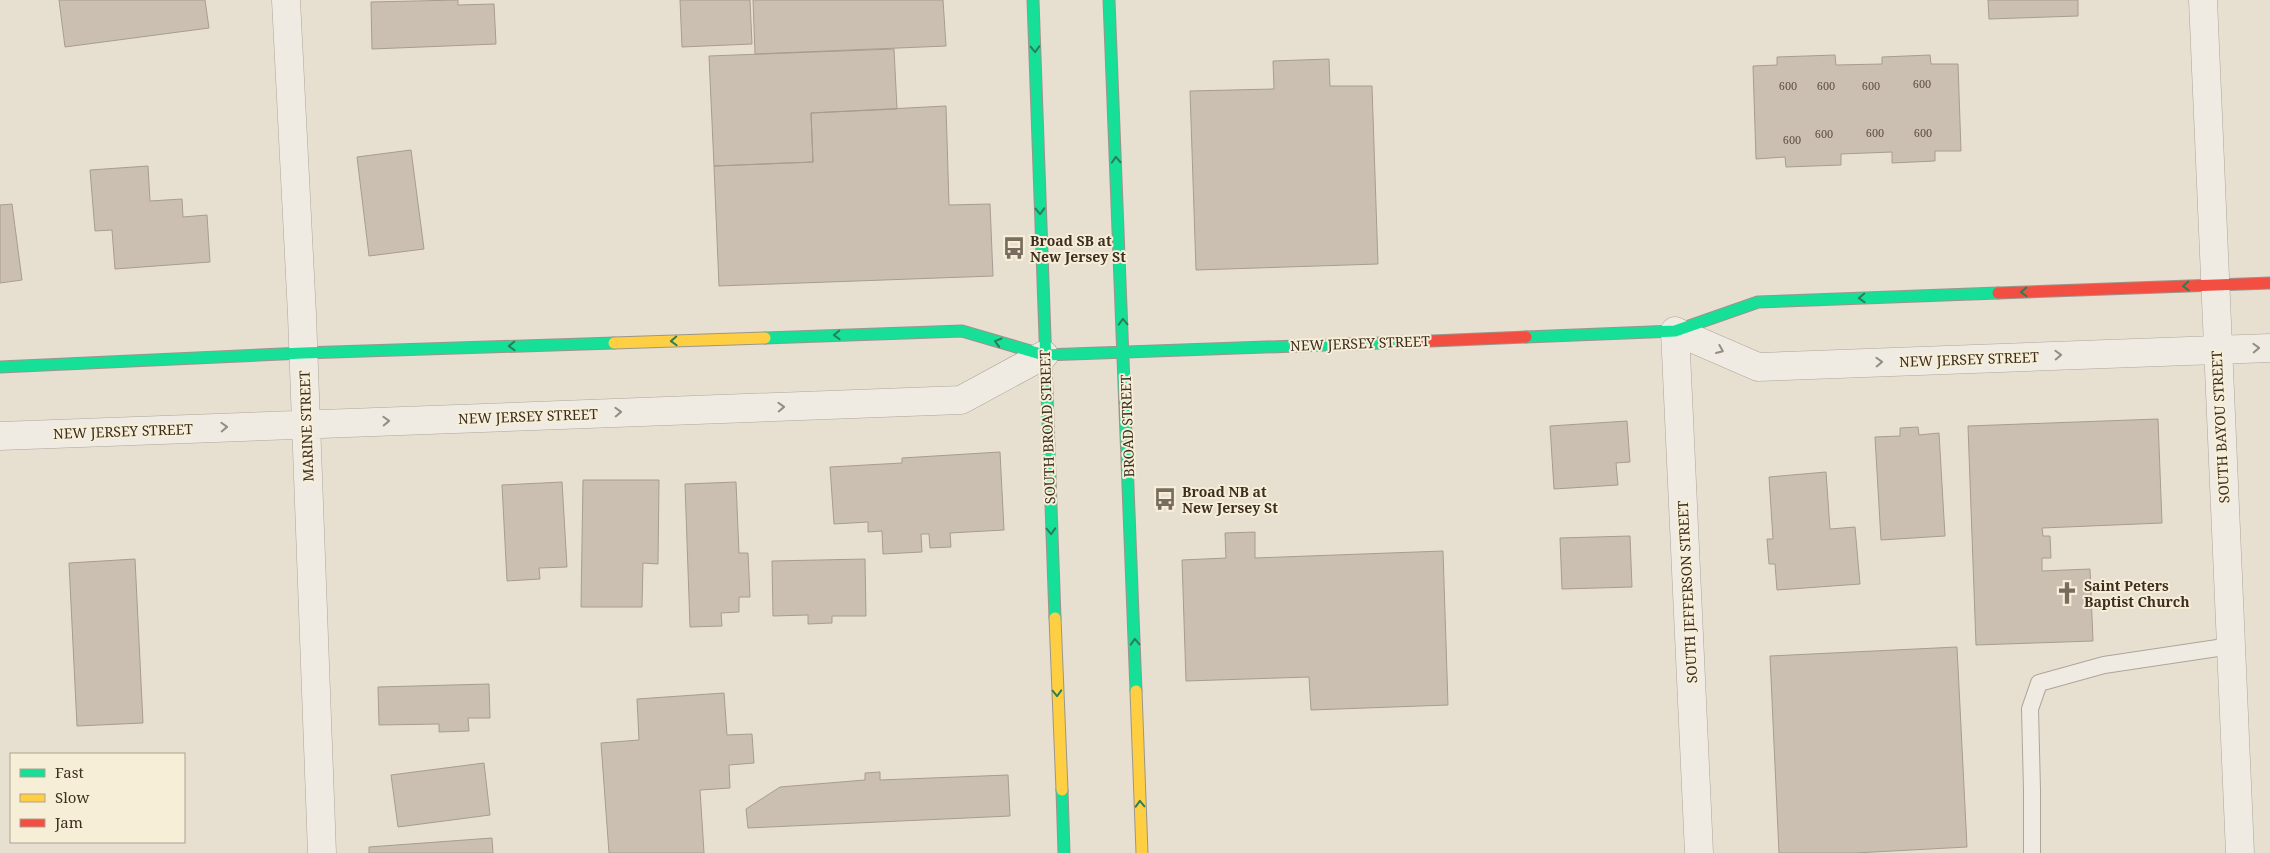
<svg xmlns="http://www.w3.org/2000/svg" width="2270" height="853" viewBox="0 0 2270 853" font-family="'Noto Serif',serif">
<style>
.building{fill:#cbbfb2;stroke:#a89c90}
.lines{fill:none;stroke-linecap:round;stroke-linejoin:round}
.lane-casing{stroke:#ada599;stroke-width:18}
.street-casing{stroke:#ada599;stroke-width:29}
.fast-casing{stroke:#9c958a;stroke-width:13}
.slow-casing{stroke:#9c958a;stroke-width:13}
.jam-casing{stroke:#9c958a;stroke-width:13}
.lane{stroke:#efebe3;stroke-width:16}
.street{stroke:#efebe3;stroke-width:28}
.fast{stroke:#16e098;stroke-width:11}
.slow{stroke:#ffcf43;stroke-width:11}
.jam{stroke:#f24e42;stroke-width:11}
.oneway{stroke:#2b7e56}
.oneway2{stroke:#968c82}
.labels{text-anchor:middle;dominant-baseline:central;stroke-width:4;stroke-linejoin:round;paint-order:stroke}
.number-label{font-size:11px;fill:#605244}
.poi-label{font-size:14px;font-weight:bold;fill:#3d2e20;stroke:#f7eed8;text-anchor:start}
.street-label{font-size:14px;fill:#3d2e20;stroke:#f7eed8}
</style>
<rect width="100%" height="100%" fill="#e7e0d1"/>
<path class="building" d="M59,0H205L209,28L65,47Z
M458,0V5L494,4L496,44L372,49L371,2Z
M680,0H750L752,44L682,47Z
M753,0H943L946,46L755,54Z
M1988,0H2078V16L1989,19Z
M894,49L897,109L811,113L813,162L714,166L709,56Z
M1835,55L1836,65L1882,64V57L1930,55L1931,64H1958L1961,151H1935V161L1892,163V152L1841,154V165L1786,167L1785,157L1756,159L1753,66L1777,65V57Z
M1329,59L1330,86H1372L1378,264L1196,270L1190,91L1274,89L1273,61Z
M946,106L949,205L990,204L993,276L719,286L714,166L813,162L811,113Z
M411,150L424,249L369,256L357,157Z
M148,166L150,201L182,199L183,217L207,215L210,262L115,269L112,230L95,231L90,170Z
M12,204L22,280L0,283V205Z
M2158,419L2162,523L2042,528L2043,536H2050L2051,558H2042V571L2090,569L2093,641L1976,645L1968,426Z
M1627,421L1630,462L1616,463L1618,485L1554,489L1550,426Z
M1918,427L1919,435L1939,433L1945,536L1881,540L1875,437L1900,436V428Z
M1000,452L1004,530L950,533L951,547L930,548L929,534H921L922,552L883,554L882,531L868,532V522L834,524L830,467L902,463V458Z
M1826,472L1830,529L1855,527L1860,584L1777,590L1775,564H1769L1767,539H1773L1769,477Z
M583,480H659L658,564L643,563L642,607H581Z
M562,482L567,567L539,568L540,579L507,581L502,485Z
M736,482L739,553H748L750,597H739V612L721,613L722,626L690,627L685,484Z
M1255,532V558L1443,551L1448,705L1311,710L1309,677L1186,681L1182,560L1226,558L1225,533Z
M1630,536L1632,587L1562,589L1560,538Z
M135,559L143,723L77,726L69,563Z
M865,559L866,616H832V623L808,624V615L773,616L772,561Z
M1957,647L1967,847L1855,853H1779L1770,656Z
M489,684L490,718H468L469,731L439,732V724L379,725L378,687Z
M724,693L727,735L752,734L754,763L729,765L730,788L700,790L704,853H609L601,743L639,740L637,699Z
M484,763L490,815L398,827L391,775Z
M880,772V780L1008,775L1010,816L748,828L746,809L780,787L865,780V773Z
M492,838L493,853H369V847Z"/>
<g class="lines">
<defs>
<path id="lane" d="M2032,853V790L2030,709L2039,683L2104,665L2231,646"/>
<path id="street" d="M286,0L302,315L322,853
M2203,0L2240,853
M0,436L961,400L1044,355
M1699,853L1675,331L1758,367L2270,348"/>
<path id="fast" d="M1033,0L1055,618
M1109,0L1136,691
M1526,337L1675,331L1758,302L1998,293
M765,338L962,331L1044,355L1408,342
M0,367L303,353L614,343
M1062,790L1064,853"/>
<path id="slow" d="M614,343L765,338
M1055,618L1062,790
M1136,691L1142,853"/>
<path id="jam" d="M1998,293L2270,283
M1408,342L1526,337"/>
</defs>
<use href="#lane" class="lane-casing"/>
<use href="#street" class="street-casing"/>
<use href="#fast" class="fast-casing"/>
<use href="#slow" class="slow-casing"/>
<use href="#jam" class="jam-casing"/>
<use href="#lane" class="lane"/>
<use href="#street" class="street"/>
<use href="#fast" class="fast"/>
<use href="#slow" class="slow"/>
<use href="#jam" class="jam"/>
</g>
<defs><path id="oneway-chevron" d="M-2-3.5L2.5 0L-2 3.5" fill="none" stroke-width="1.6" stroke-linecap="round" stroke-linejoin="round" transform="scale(1.25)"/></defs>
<g class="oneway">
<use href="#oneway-chevron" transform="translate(1035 49) rotate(88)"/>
<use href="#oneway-chevron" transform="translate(1116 160) rotate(-93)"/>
<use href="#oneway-chevron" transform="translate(1040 211) rotate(88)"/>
<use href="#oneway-chevron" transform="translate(2186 286) rotate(177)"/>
<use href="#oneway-chevron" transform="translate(2024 292) rotate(178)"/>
<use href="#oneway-chevron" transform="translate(1862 298) rotate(178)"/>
<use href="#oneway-chevron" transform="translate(1123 322) rotate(-92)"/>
<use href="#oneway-chevron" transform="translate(837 335) rotate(178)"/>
<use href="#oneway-chevron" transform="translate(674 341) rotate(178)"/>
<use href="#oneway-chevron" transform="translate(998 342) rotate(-164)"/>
<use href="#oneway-chevron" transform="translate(512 346) rotate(178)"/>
<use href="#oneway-chevron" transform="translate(1051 531) rotate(88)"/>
<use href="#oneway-chevron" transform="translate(1135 642) rotate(-92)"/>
<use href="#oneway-chevron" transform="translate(1057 693) rotate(88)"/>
<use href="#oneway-chevron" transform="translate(1140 804) rotate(-92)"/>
</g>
<g class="oneway2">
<use href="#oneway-chevron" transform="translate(2256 348) rotate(-2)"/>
<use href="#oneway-chevron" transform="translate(1720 350) rotate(23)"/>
<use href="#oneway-chevron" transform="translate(2058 355) rotate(-2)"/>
<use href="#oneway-chevron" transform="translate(1879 362) rotate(-2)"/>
<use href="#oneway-chevron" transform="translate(781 407) rotate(-2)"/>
<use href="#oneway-chevron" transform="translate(618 412) rotate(-2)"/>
<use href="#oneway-chevron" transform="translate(386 421) rotate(-2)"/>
<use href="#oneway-chevron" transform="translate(224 427) rotate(-2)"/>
</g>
<defs>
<symbol id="bus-bare" viewBox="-9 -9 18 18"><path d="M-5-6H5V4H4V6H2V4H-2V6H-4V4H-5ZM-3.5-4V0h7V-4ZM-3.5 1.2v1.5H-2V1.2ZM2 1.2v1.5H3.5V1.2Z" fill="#786c5e" stroke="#f7eed8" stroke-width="2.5" paint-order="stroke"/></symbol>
<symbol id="church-bare" viewBox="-9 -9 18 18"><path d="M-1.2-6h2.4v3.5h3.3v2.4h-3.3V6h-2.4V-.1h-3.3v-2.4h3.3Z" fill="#786c5e" stroke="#f7eed8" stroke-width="2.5" paint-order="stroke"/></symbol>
</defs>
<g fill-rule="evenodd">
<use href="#bus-bare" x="998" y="232" width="32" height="32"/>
<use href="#bus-bare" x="1149" y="483" width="32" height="32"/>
<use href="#church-bare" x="2051" y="577" width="32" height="32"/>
</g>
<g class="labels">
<g class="number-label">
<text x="1922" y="83">600</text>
<text x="1788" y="85">600</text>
<text x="1826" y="85">600</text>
<text x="1871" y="85">600</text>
<text x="1875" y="132">600</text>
<text x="1923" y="132">600</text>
<text x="1824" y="133">600</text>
<text x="1792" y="139">600</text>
</g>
<g class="poi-label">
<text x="1030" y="240">Broad SB at<tspan x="1030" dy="16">New Jersey St</tspan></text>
<text x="1182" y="491">Broad NB at<tspan x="1182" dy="16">New Jersey St</tspan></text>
<text x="2084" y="585">Saint Peters<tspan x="2084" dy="16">Baptist Church</tspan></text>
</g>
<g class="street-label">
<text transform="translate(1360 343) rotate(-2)">NEW JERSEY STREET</text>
<text transform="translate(1969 359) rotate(-2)">NEW JERSEY STREET</text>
<text transform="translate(528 416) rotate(-2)">NEW JERSEY STREET</text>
<text transform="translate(306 426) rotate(-92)">MARINE STREET</text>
<text transform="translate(1127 426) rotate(-92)">BROAD STREET</text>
<text transform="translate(1047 427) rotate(-92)">SOUTH BROAD STREET</text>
<text transform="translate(2220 427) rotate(-93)">SOUTH BAYOU STREET</text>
<text transform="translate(123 431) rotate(-2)">NEW JERSEY STREET</text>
<text transform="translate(1687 592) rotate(-93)">SOUTH JEFFERSON STREET</text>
</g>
</g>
<rect x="10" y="753" width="175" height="90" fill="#f7eed8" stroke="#ada18e"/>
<rect x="20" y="769" width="25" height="8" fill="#16e098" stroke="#ada18e"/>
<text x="55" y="778" font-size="15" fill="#3d2e20">Fast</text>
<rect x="20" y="794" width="25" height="8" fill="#ffcf43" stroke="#ada18e"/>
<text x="55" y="803" font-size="15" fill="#3d2e20">Slow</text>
<rect x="20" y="819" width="25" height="8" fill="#f24e42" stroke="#ada18e"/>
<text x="55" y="828" font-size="15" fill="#3d2e20">Jam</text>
</svg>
